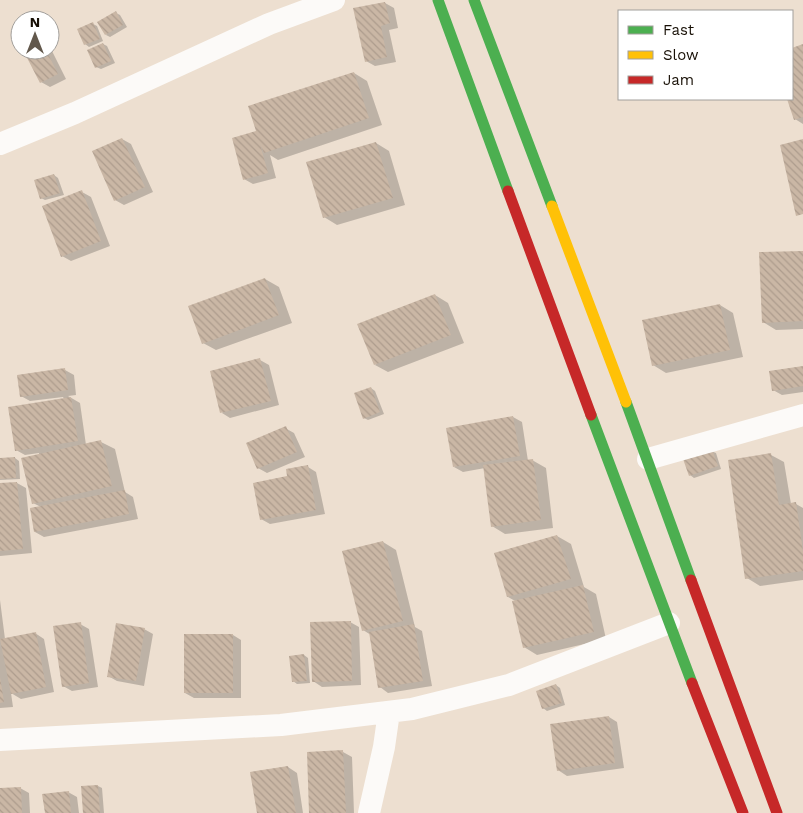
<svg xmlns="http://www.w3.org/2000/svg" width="803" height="813" viewBox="0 0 803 813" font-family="'Work Sans',sans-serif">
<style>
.shadow{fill:#0003}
.building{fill:url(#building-back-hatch)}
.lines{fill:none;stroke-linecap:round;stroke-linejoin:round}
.street{stroke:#fcfaf8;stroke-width:22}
.fast{stroke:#4caf50;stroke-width:11}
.slow{stroke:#ffc107;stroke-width:11}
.jam{stroke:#c62828;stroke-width:11}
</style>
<defs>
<pattern id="building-back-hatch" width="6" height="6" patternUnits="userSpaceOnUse" patternTransform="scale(1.25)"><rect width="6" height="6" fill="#cab7a5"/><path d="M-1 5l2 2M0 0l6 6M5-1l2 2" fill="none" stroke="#ad9c8d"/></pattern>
</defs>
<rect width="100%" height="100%" fill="#eddfd0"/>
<path class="shadow" d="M385,3L394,8L398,28L389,30L396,62L375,66L366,61Z
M116,13L120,15L127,27L110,37L106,35Z
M93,24L97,26L103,41L89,47L85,44Z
M20,28V41L15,31Z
M103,44L107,46L115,63L101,69L96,67Z
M803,46V124L795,119L788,99H792V49Z
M50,47L66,79L50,87L41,82L25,50H50Z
M354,73L367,81L382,125L278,160L270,155L276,178L253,184L244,179L258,132Z
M122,139L131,144L153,192L124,205L115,200Z
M376,143L389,151L405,205L337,225L324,217Z
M54,175L58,178L64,195L45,200L41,198Z
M82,192L91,197L110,246L71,261L62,256Z
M803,252V329L776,330L763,322Z
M265,279L279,287L292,323L216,350L203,343Z
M435,295L448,303L464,343L388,372L375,365Z
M720,305L733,313L743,357L666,373L653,365Z
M260,360L269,365L279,405L230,418L222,413Z
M803,367V392L782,395L773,390Z
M65,370L74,375L76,395L68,396L80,403L86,445L101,442L115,449L125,492L133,497L138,519L44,537L35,532L41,507L33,503L39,453L25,455L16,450L64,399L63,397L30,401L21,396Z
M371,388L375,391L384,414L368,420L364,418Z
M513,417L522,422L528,461L532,460L546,468L553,528L505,534L492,526L485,468L463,472L454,467Z
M285,428L294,433L305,457L267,473L258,468Z
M711,451L716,453L721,469L694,478L690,475Z
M771,455L784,462L791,504H796L803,508V580L760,586L747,578Z
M15,458L19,461L20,479L0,480V460Z
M308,467L316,472L325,514L270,524L261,519Z
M17,483L26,488L32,553L0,556V485Z
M557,536L571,544L584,587L596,594L606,639L537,655L524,647L517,602L508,597L496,554Z
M383,542L396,550L415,627L422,631L432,686L388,693L380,687L371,635L363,630Z
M0,600L5,639L35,633L44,639L54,692L21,699L11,693L13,707L0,708Z
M350,622L359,627L361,685L322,687L313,681Z
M80,624L89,629L98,687L72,691L63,686Z
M144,629L153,634L144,686L117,681L108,676Z
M233,635L241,640V698H194L185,693Z
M304,655L308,658L310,683L297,684L293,681Z
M556,685L560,688L565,705L547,711L543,708Z
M609,717L617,722L624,768L567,776L558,770Z
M343,752L352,757L354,813H310Z
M288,767L297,773L303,813H258Z
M98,786L102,788L104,813H84Z
M20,788L29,793L30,813H0V789Z
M68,792L77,797L79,813H46Z"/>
<path class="building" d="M385,2L390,23L381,26L387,57L365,62L353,8Z
M116,11L123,25L105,35L97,22Z
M93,22L100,39L84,45L77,29Z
M103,43L111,61L95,68L87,50Z
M803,44V117L794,120L787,99H792V48Z
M23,50H46L58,74L40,83Z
M354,72L369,118L264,153L260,144L268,173L243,180L232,138L256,131L248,106Z
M122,138L145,187L114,201L92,151Z
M803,139V214L796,216L780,145Z
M376,142L393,198L323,218L306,162Z
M54,174L60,193L40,199L34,180Z
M82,190L101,241L61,257L42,206Z
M803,251V321L762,323L759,252Z
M265,278L279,315L202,344L188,306Z
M435,294L451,335L374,365L357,324Z
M720,304L730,350L652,366L642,320Z
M260,358L271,401L220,413L210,371Z
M803,366V386L772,391L769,371Z
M65,368L68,390L20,397L17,375Z
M371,387L380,412L363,419L354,393Z
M71,397L78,441L15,451L8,407Z
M513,416L520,456L453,467L446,428Z
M286,426L297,452L257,469L246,443Z
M101,440L112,486L32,504L21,458Z
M712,449L718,466L689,476L683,459Z
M771,453L779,505L796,502L803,552V571L745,579L728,460Z
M15,457L16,478L0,479V458Z
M533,459L541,520L491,527L483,465Z
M308,465L316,510L260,520L253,483L287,476L286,469Z
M17,482L23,549L0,551V483Z
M125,490L129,514L34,532L30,508Z
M557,535L571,579L507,597L494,553Z
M383,541L403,621L362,631L342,551Z
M583,585L594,632L523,648L512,601Z
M351,621L352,681L312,682L310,622Z
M81,622L89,683L62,687L53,626Z
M116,623L145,628L136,681L107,677Z
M414,624L423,681L378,688L369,632Z
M36,632L46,687L11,694L0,639Z
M184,634H233V693H184Z
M304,654L307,681L292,682L289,656Z
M0,677L4,702L0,703Z
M556,684L562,703L542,709L536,691Z
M609,716L615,763L557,771L550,724Z
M343,750L346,813H309L307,752Z
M288,766L296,813H257L250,772Z
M98,785L100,813H83L81,786Z
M21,787L22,813H0V788Z
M69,791L71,813H45L42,794Z"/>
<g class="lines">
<path class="street" d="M0,144L75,113L269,24L334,0
M648,459L803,415
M0,740L281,725L412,709L509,685L669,623
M369,813L384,747L389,712"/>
<path class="fast" d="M438,0L508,191
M474,0L552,206
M626,402L691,580
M591,415L692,683"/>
<path class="slow" d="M552,206L626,402"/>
<path class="jam" d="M508,191L591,415
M691,580L777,813
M692,683L743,813"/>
</g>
<rect x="618" y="10" width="175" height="90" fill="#ffffff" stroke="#a29f9b"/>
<rect x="628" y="26" width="25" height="8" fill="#4caf50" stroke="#a29f9b"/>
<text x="663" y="35" font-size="15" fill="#170f05">Fast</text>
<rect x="628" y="51" width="25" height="8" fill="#ffc107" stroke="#a29f9b"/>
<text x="663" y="60" font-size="15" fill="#170f05">Slow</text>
<rect x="628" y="76" width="25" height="8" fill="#c62828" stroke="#a29f9b"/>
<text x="663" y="85" font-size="15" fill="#170f05">Jam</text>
<g transform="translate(35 35)"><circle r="24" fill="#ffffff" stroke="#a29f9b"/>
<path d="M0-4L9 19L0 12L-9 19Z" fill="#62584c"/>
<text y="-8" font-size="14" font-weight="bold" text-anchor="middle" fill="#170f05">N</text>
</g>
</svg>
